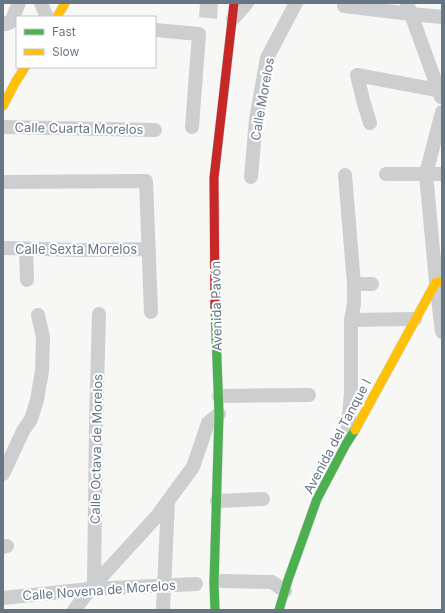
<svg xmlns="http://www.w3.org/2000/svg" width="445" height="613" viewBox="0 0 445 613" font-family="Inter,sans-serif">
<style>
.building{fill:#cfd0d1}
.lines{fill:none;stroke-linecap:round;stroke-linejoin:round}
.fast-casing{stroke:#d4d5d6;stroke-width:10}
.slow-casing{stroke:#d4d5d6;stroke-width:10}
.jam-casing{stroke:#d4d5d6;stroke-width:10}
.street{stroke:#cccecf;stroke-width:14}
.fast{stroke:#4caf50;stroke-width:9}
.slow{stroke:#ffc107;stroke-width:9}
.jam{stroke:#c62828;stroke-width:9}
.labels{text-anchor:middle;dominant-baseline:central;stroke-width:4;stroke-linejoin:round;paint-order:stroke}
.street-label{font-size:13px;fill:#677685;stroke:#fff}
</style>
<rect width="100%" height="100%" fill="#f7f7f6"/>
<path class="building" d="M200,3H218L217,19L199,17Z"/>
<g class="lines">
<defs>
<path id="fast" d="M215,307L219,414L214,583L215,610
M279,610L288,580L317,499L346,444L355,430"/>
<path id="slow" d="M57,17L65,3
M3,106L15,83L25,67
M355,430L436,282H442"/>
<path id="jam" d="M215,307L214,178L234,3"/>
</defs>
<use href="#fast" class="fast-casing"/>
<use href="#slow" class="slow-casing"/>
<use href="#jam" class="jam-casing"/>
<path class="street" d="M41,3L47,17
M407,3L441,97
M344,6L411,14L442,17
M233,19L247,3
M3,23L6,24L11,22L19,3
M155,30L199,34L192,127
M442,112L426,174L436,282L442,332
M370,123L363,100L357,75L442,91
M3,127L155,130
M386,174H442
M345,175L354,284V304L351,320V393L347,439
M251,177L256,119L267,58L296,3
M3,182L146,181L151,312
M3,248L79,250L149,249
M26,249L27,280
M354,284H372
M351,320L415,319
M219,396L309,395
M3,474L23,431L31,419L37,400L42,371L43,337L38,315
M217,501L263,499
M3,547L7,546
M222,581L272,582L285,591
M94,585L96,423L99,314
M3,598L90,589L196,584
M74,610L94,585L157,516L168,501L193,467L208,423L219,414
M163,610L168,501"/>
<use href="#fast" class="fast"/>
<use href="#slow" class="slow"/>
<use href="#jam" class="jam"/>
</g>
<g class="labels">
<g class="street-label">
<text transform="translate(262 99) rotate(-80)">Calle Morelos</text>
<text transform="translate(79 128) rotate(1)">Calle Cuarta Morelos</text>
<text x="76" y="249">Calle Sexta Morelos</text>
<text transform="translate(216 306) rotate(-91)">Avenida Pavón</text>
<text transform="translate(337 436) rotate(-62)">Avenida del Tanque I</text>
<text transform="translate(96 449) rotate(-89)">Calle Octava de Morelos</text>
<text transform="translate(99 590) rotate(-4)">Calle Novena de Morelos</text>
</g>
</g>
<rect width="445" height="613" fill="none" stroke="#677685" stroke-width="8"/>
<rect x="16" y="16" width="140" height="52" fill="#ffffff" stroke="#c2c8ce"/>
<rect x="24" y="29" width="20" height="6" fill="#4caf50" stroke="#c2c8ce"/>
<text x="52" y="36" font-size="12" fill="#677685">Fast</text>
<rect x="24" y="49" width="20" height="6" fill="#ffc107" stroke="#c2c8ce"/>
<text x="52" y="56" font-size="12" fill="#677685">Slow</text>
</svg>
